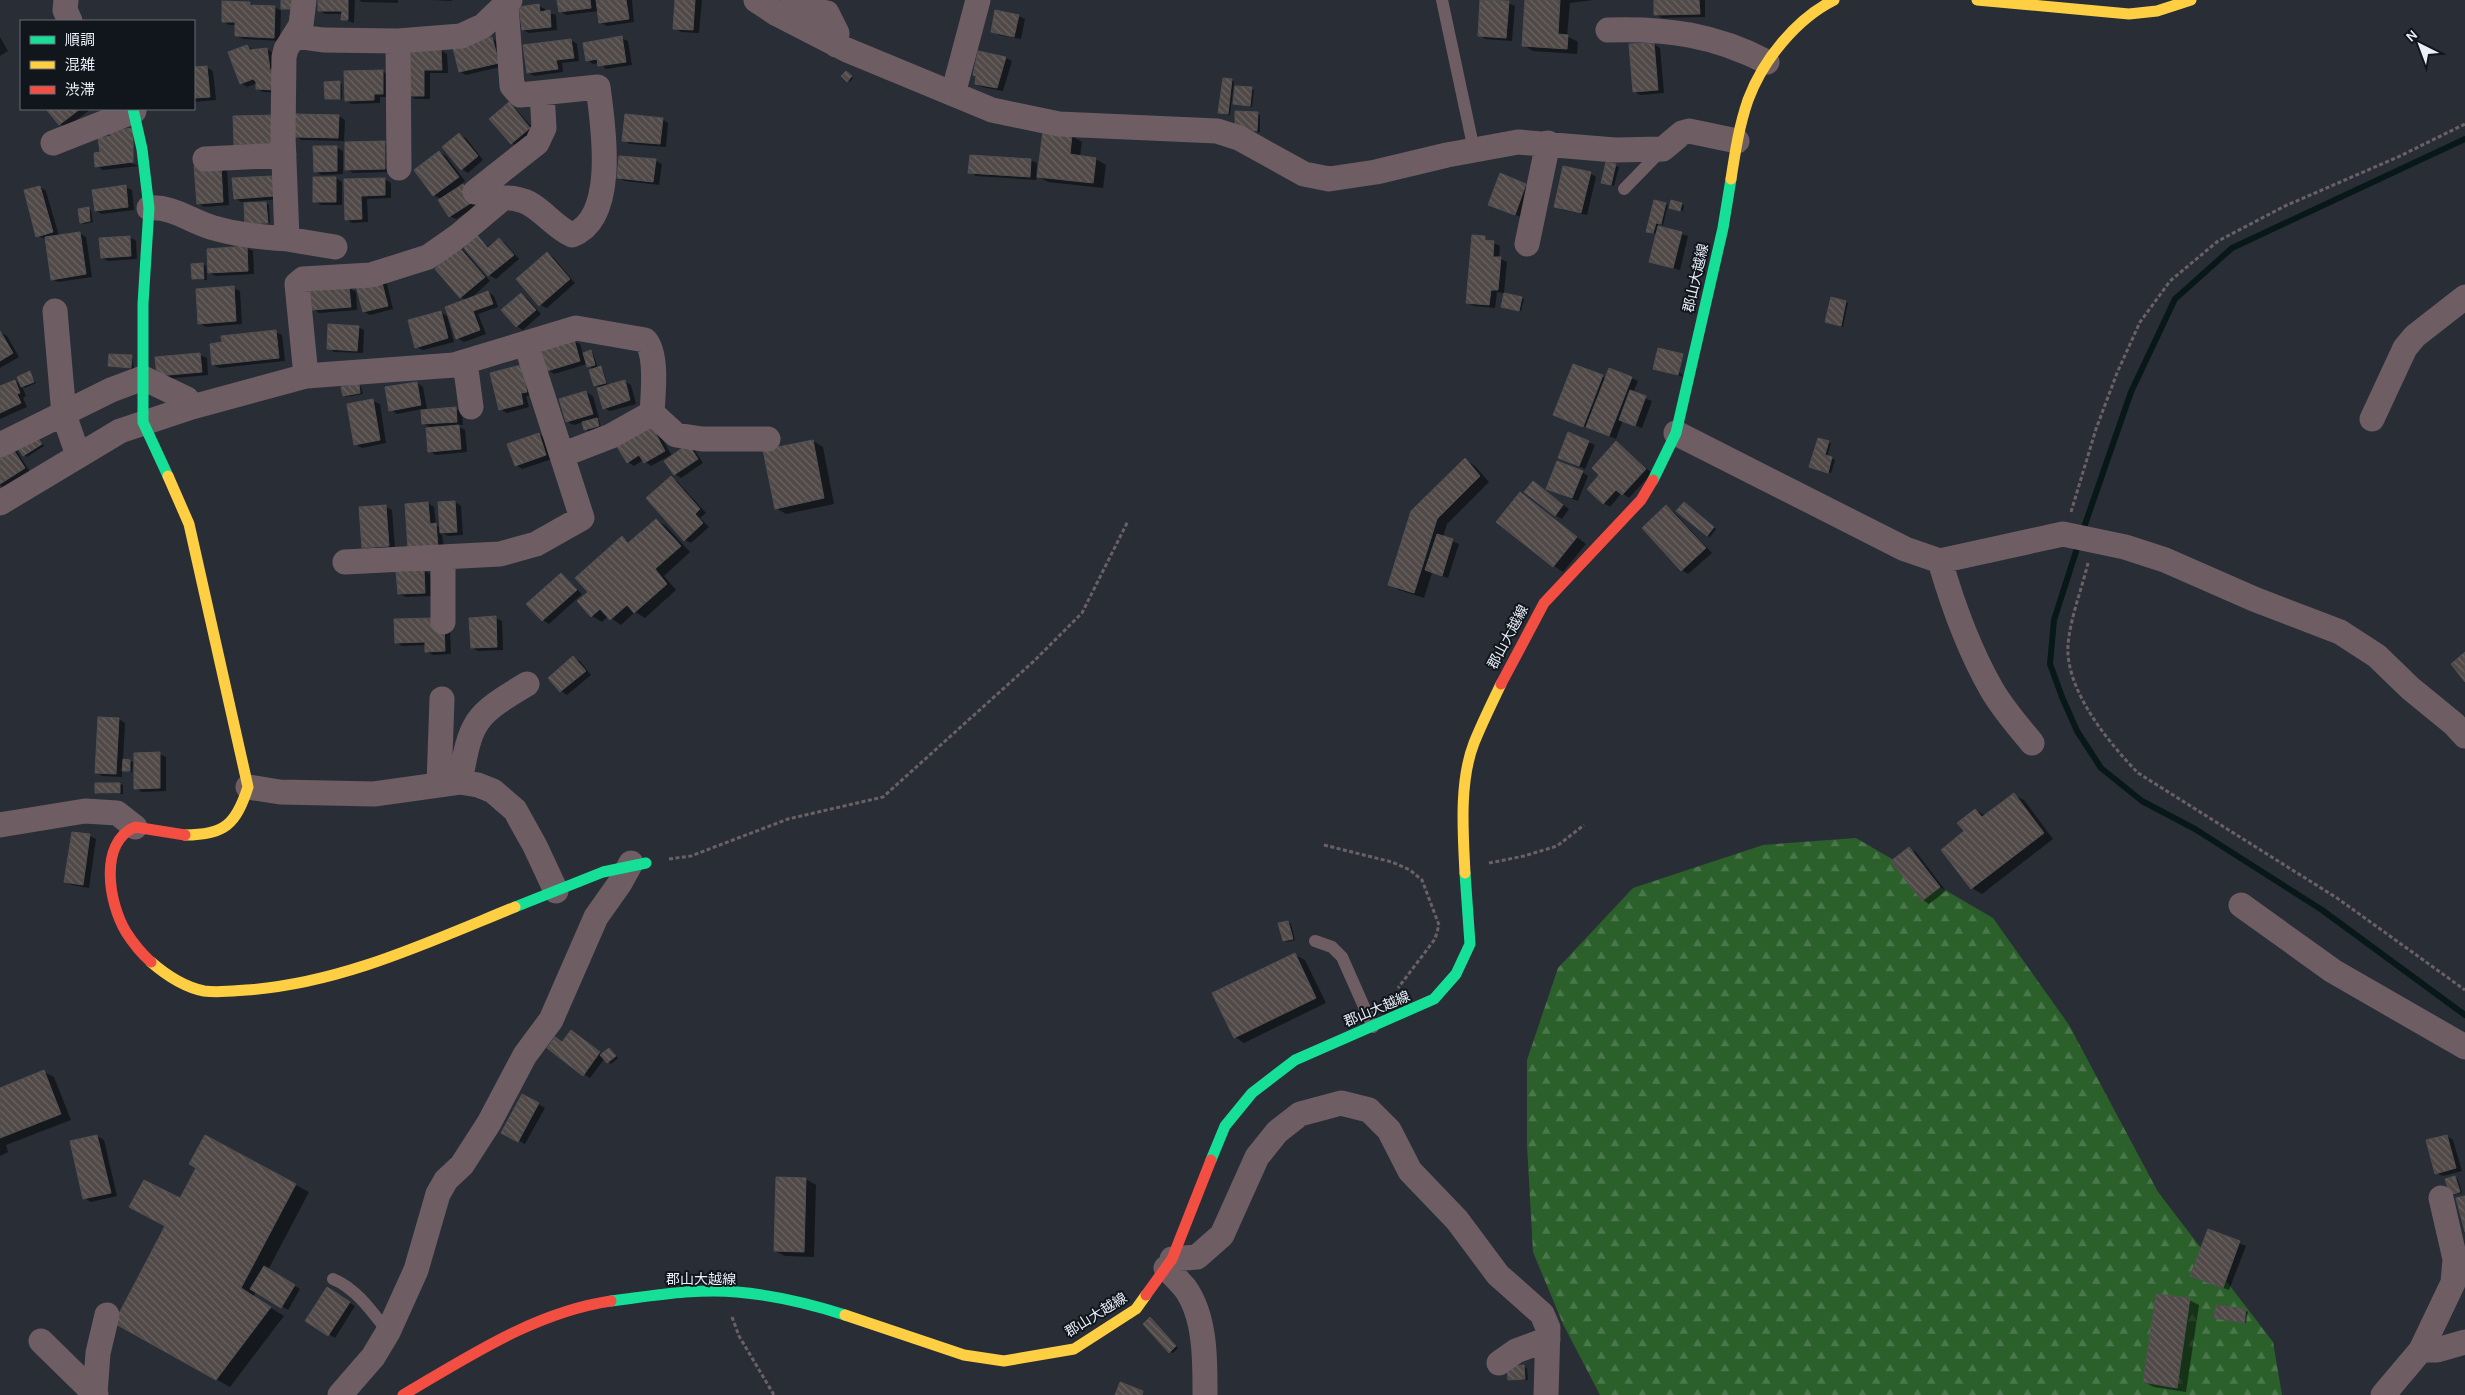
<svg xmlns="http://www.w3.org/2000/svg" width="2465" height="1395" viewBox="0 0 2465 1395" font-family="Karla,'Noto Sans JP',sans-serif">
<style>
.forest{fill:url(#forest-firs)}
.shadow{fill:#0007}
.lines{fill:none;stroke-linecap:round;stroke-linejoin:round}
.stream{stroke:#081819;stroke-width:6}
.building{fill:url(#building-back-hatch);stroke:#515052}
.path{stroke:#6a6167;stroke-width:3;stroke-dasharray:4 2.5;stroke-linecap:butt}
.lane{stroke:#6e5e64;stroke-width:12}
.street{stroke:#6e5e64;stroke-width:25}
.fast{stroke:#16e098;stroke-width:11}
.slow{stroke:#ffcf43;stroke-width:11}
.jam{stroke:#f24e42;stroke-width:11}
.labels{text-anchor:middle;dominant-baseline:central;stroke-width:4;stroke-linejoin:round;paint-order:stroke}
.street-label{font-size:14px;fill:#eaf0fa;stroke:#11151c}
</style>
<defs>
<pattern id="forest-firs" width="22" height="20" patternUnits="userSpaceOnUse" patternTransform="scale(1.25)"><rect width="22" height="20" fill="#2b602b"/><path d="M5 1l3.5 6h-7zM16 11l3.5 6h-7z" fill="#4a774b"/></pattern>
<pattern id="building-back-hatch" width="6" height="6" patternUnits="userSpaceOnUse" patternTransform="scale(1.25)"><rect width="6" height="6" fill="#504947"/><path d="M-1 5l2 2M0 0l6 6M5-1l2 2" fill="none" stroke="#696462"/></pattern>
</defs>
<rect width="100%" height="100%" fill="#292e36"/>
<path class="forest" d="M1856,838L1993,918L2069,1025L2158,1192L2273,1342L2282,1395H1600L1563,1324L1533,1252L1527,1145V1060L1558,968L1633,888L1763,845Z"/>
<path class="shadow" d="M319,0H355L354,23L342,19L343,14H325L319,10Z
M359,0H398V3L362,2Z
M431,0H452V1Z
M558,0H632L634,22L607,26L600,22L599,11L566,15L560,11Z
M676,0H702L699,33L681,32L674,28Z
M1526,0H1594L1570,3L1567,36L1578,42L1577,54L1533,51L1523,45Z
M1655,0H1705V17L1662,18L1655,14Z
M250,3L256,6L275,7L281,11L280,41L243,39L236,36L237,25H229L223,21Z
M1508,3L1515,6L1512,41L1485,39L1479,35Z
M539,6L545,9L546,12L556,15L557,30L529,33L523,30Z
M1019,16L1025,19L1021,39L999,35L992,31Z
M0,37L8,51L0,56Z
M621,38L628,41L632,65L606,69L599,63L593,64L587,60Z
M492,39L498,42L504,66L466,75L460,72Z
M571,40L577,44L579,61L562,63L563,72L534,76L528,72Z
M1654,44L1660,48L1664,93L1640,95L1634,91L1631,46Z
M247,46L254,50L267,49L273,53L280,93L263,92L257,89V83L247,87L241,83Z
M441,50L447,54L448,73H430V99H415L409,95L408,51Z
M979,53L1006,58L1012,61L1003,91L982,87L976,84Z
M206,67L213,71L216,100L194,102V69Z
M382,71L389,75V97H380V103L352,104L346,101Z
M849,74L853,78L850,82L848,80Z
M1232,80L1234,82L1230,115L1222,114L1220,113Z
M339,83L342,84V99L326,98Z
M1251,89L1254,90L1252,107L1235,103Z
M509,104L515,108L536,132L518,147L512,143L491,119Z
M48,109H91L66,128L60,124Z
M1258,114L1260,115V132L1239,131Z
M339,116L345,120L344,141L301,140L295,136Z
M662,119L668,123L666,147L630,144L623,140Z
M459,135L466,138L483,160L468,173L462,169Z
M1072,136L1082,142L1080,157L1096,159L1106,165L1103,188L1048,182L1038,176Z
M385,143L391,146V172L353,173L347,169Z
M336,147L343,151V174L321,175L315,171Z
M439,152L446,156L465,181L456,188L457,189L479,205L456,219L449,216L441,199L434,195Z
M101,153L139,166L103,170L97,166Z
M1030,160L1037,163L1036,180L976,176L970,172Z
M655,161L662,164L659,185L625,181L618,178Z
M1607,163L1619,167L1614,186L1602,183Z
M195,167L227,169L229,205L204,207L198,203Z
M1590,173L1596,177L1587,215L1562,210L1555,206Z
M1500,175L1532,188L1521,217L1496,208Z
M273,177L280,199L241,202L235,198Z
M336,178L342,182V205H321L315,201Z
M385,179L391,183V198L367,199L368,222L352,223L346,219L345,180Z
M40,187L46,191L59,236L79,233L86,237L92,277L58,282L52,279L46,239L37,236Z
M125,187L132,190L134,210L102,214L96,211Z
M266,203L269,205L270,223L249,225L245,204Z
M1665,204L1668,205L1663,225L1658,223V227L1688,236L1680,270L1651,262L1657,234L1648,231Z
M1682,204L1684,206L1683,211L1673,209Z
M88,208L91,210L93,222L84,224L81,222Z
M130,237L136,241L137,259L108,261L102,258Z
M478,237L490,248L499,239L505,243L519,259L496,279L489,275L465,248Z
M1484,238L1500,246L1499,258L1507,262L1504,293L1497,292L1495,308L1474,306L1468,303Z
M458,247L464,251L490,281L470,299L488,292L494,296L498,307L478,314L486,334L464,342L457,338L466,300L461,297Z
M247,248L253,251L254,274L216,276L209,273Z
M547,253L553,257L575,283L547,308L540,305Z
M203,264L206,266L207,280H196L193,279Z
M380,281L387,284L393,309L370,315L364,312Z
M234,288L240,291L242,324L206,327L199,323Z
M349,288L356,292L357,310L319,313L313,309Z
M521,294L527,298L541,314L523,330L516,326Z
M1521,298L1524,299L1521,311L1503,307Z
M1846,302L1848,303L1843,327L1827,322Z
M440,312L447,316L454,342L423,350L416,347Z
M358,327L364,330L363,353L334,352L328,348Z
M0,332L7,336L19,357L0,368Z
M276,332L282,335L285,361L220,368L213,365Z
M573,341L580,344L583,354L591,352L593,353L598,368L603,369L608,386L624,381L631,385L636,404L610,411L604,408L600,388L595,385L594,370L587,364L554,374L548,370Z
M1659,350L1684,377L1654,368Z
M200,355L207,358L208,375L164,379L158,375Z
M132,357L134,369L110,366Z
M521,366L533,395L526,396L529,407L507,413L500,409Z
M30,373L36,383L25,388L22,386L26,396L23,398L27,407L0,419V388L15,381L22,385Z
M1602,376L1606,378H1631L1638,381L1633,393L1652,401L1642,428L1623,420L1616,439L1555,415Z
M417,383L423,387L427,410L456,409L462,412L463,425H456L465,430L467,452L436,455L430,451L441,426L429,427L423,423L422,409L397,414L391,410Z
M359,385L361,387L363,394L346,397L344,395Z
M586,392L593,396L599,418H596L599,420L601,427L588,431L583,422L574,425L567,422Z
M373,401L380,404L386,443L362,448L355,444Z
M657,430L672,456L694,449L703,463L681,478L675,474L671,455L651,466L643,460L634,466L628,462Z
M539,434L545,438L552,459L522,469L516,465Z
M1569,434L1595,445L1585,469L1559,458Z
M37,435L44,446L27,457L24,455Z
M813,441L823,447L834,504L786,514L776,508Z
M1828,442L1831,443L1827,457L1835,460L1831,473L1813,468Z
M1616,443L1652,473L1629,498L1622,493L1610,507L1604,503L1601,475Z
M11,447L17,451L30,472L5,488L0,485V454Z
M1465,460L1475,466L1489,482L1447,524L1443,537L1459,544L1448,578L1432,573L1424,598L1399,590L1390,585Z
M1582,472L1588,476L1578,501L1554,492Z
M671,478L677,481L706,513L700,518L709,527L691,543L685,540Z
M1534,483L1569,509L1562,519L1555,515Z
M1521,494L1586,544L1563,572L1554,566Z
M455,502L461,506L463,535L448,536L442,533L444,550L416,553L428,503L434,507L436,525L441,528Z
M1687,505L1716,529L1710,537L1707,535Z
M386,507L392,510L395,549L370,551L363,547Z
M1667,507L1673,511L1712,553L1688,574L1682,570L1643,528Z
M656,520L666,526L690,552L664,576L676,590L645,618L635,612L621,625L608,616L602,622L592,616L579,602L589,593L622,537L631,543Z
M423,570L430,574L431,596L406,597L399,594Z
M561,574L582,594L549,624L543,620Z
M496,618L502,621L503,650L478,651L472,648Z
M450,630L451,654L433,655L426,651V645L402,646L396,642Z
M573,658L580,661L591,675L567,695L561,691L549,678Z
M99,718L119,719L125,723L123,760L133,762L132,772L122,770V777L102,776L96,772Z
M159,754L166,757V791L142,792L135,788Z
M96,784H120L123,785V794H99L96,792Z
M2014,795L2024,800L2053,839L1982,894L1972,888L1966,832L1976,810L1986,816Z
M73,833L90,836L96,839L89,888L72,885L65,881Z
M1909,849L1916,852L1946,891L1929,904L1923,900Z
M1288,922L1291,924L1295,940L1287,942L1284,940Z
M1295,955L1305,960L1326,1003L1244,1043L1235,1037Z
M577,1036L603,1055L609,1049L618,1058L611,1064L605,1058L590,1078L584,1074L563,1043Z
M44,1072L54,1077L71,1120L6,1145L8,1152L0,1156V1089Z
M523,1095L545,1108L525,1144L503,1132Z
M97,1136L104,1140L117,1196L91,1202L84,1198L71,1142Z
M2447,1136L2453,1140L2462,1171L2443,1176L2436,1173Z
M205,1137L309,1192L268,1270L300,1289L288,1310L256,1291L253,1297L284,1316L230,1387L115,1322L197,1168Z
M2455,1177L2458,1179L2462,1193L2453,1195L2451,1194Z
M806,1179L816,1185L814,1257L785,1256L775,1251Z
M2209,1231L2246,1246L2229,1290L2198,1279Z
M327,1289L355,1306L335,1338L307,1321Z
M2189,1300L2199,1305L2186,1392L2154,1387L2144,1382Z
M2245,1310L2248,1312L2246,1323L2216,1318Z
M1153,1321L1178,1348L1173,1353L1170,1352Z
M1524,1367L1527,1368L1528,1380L1509,1379L1508,1368Z"/>
<g class="lines">
<path class="stream" d="M2082,533L2131,392L2175,299L2232,248L2465,139
M2079,542L2054,620L2050,664L2062,697L2077,731L2101,768L2142,801L2195,829L2322,910L2465,1015"/>
</g>
<path class="building" d="M281,0H293V9H281Z
M318,0H348V20H341L342,11H318Z
M557,0H590L591,8L559,12Z
M596,0H626L629,19L599,23Z
M675,0H695L693,30L673,29Z
M1480,0L1509,1L1506,38L1478,36Z
M1525,0H1560L1558,34L1568,35L1567,49L1522,46Z
M1654,0H1699L1700,14L1654,15Z
M222,1L250,2V5L275,6L274,38L235,36V22H222Z
M539,4L540,12L550,10L551,27L522,30L519,7Z
M995,10L1019,15L1014,37L991,32Z
M622,36L626,62L598,66L597,59L586,61L583,43Z
M492,37L499,63L459,72L453,48Z
M571,39L574,58L556,60L558,69L527,73L523,45Z
M1654,43L1658,90L1633,92L1629,44Z
M247,45L250,50L267,48L270,70H275L274,90L256,89V82L253,79L240,84L228,52Z
M441,49L442,70H424V96H408L406,50Z
M978,51L1006,57L997,88L975,84L976,76L973,75Z
M207,66L210,97L194,98V67Z
M383,70V94H374V100L345,101L344,71Z
M846,71L852,76L847,82L841,76Z
M1223,78L1232,79L1228,114L1218,113Z
M340,81V99H325L324,82Z
M1235,86L1252,87L1250,106L1233,104Z
M509,102L530,128L511,144L489,119Z
M46,109H80L59,125Z
M1235,111L1258,112L1257,131H1235Z
M294,114L339,115L338,138L294,137Z
M625,114L663,118L660,144L622,141Z
M275,115L276,144L234,145L233,116Z
M133,128V162L95,167L94,153L100,152L98,138L111,136L110,131Z
M1043,131L1072,135L1070,154L1096,158L1093,183L1037,177Z
M459,133L478,156L461,170L442,147Z
M385,141V169L345,170V142Z
M313,146H337V171L314,172Z
M439,151L459,177L433,196L414,170Z
M970,155L1031,159L1030,177L968,173Z
M619,156L656,159L653,182L617,178Z
M1606,162L1616,164L1611,185L1601,183Z
M221,164L223,202L197,204L194,166Z
M1563,166L1591,172L1581,213L1554,207Z
M1500,173L1526,184L1515,215L1488,205Z
M273,176L274,196L234,199L232,178Z
M313,177H336V202H313Z
M385,178V195L361,196L362,219L345,220L344,179Z
M463,184L474,201L449,217L438,200Z
M126,185L128,207L95,211L92,190Z
M40,186L53,232L36,237L24,190Z
M1654,200L1666,203L1661,224L1656,223L1653,233L1646,232Z
M1671,200L1682,203L1680,211L1669,208Z
M266,202L268,223L245,224L244,203Z
M89,207L90,221L80,223L78,209Z
M1658,226L1682,232L1673,268L1649,262Z
M80,232L86,274L51,280L45,237Z
M477,235L488,248L499,238L514,255L488,276L464,248Z
M1472,235L1485,236V240L1494,241L1493,257H1501L1498,290H1491L1489,305L1466,303Z
M130,236L131,256L101,258L99,238Z
M247,246L248,271L208,273L207,249Z
M458,246L485,277L460,298L435,269Z
M547,252L570,279L539,306L516,279Z
M203,263L204,279H192L191,264Z
M381,279L388,306L363,312L356,286Z
M234,286L236,321L198,324L196,289Z
M349,287L351,307L312,310L310,290Z
M488,291L493,304L473,311L480,330L456,339L445,307Z
M521,293L536,310L516,327L501,310Z
M1504,293L1522,297L1519,311L1501,307Z
M1831,297L1846,301L1841,326L1825,322Z
M441,311L448,338L415,348L408,320Z
M328,324L359,326L357,351L327,349Z
M276,330L279,358L212,365L210,344L222,342L221,336Z
M0,331L13,353L0,361Z
M574,339L580,361L547,371L541,349Z
M1658,348L1683,354L1678,375L1653,369Z
M591,350L595,365L587,367L583,353Z
M200,353L202,372L157,376L155,357Z
M109,354L132,355L131,368L108,366Z
M1573,364L1603,375L1583,427L1553,415Z
M521,365L527,392L521,393L523,404L499,410L490,373Z
M601,366L606,383L594,386L589,370Z
M1609,368L1632,377L1609,436L1586,427Z
M30,371L34,382L21,387L17,377Z
M15,380L20,393L17,394L21,403L0,413V386Z
M625,380L630,400L603,409L597,388Z
M417,382L421,405L389,411L385,387Z
M359,384L360,393L343,396L341,387Z
M1630,390L1646,396L1635,426L1619,420Z
M586,391L593,414L566,422L559,399Z
M373,399L380,440L354,445L347,404Z
M456,407L457,422L422,424L421,410Z
M597,418L599,426L584,430L582,422Z
M459,425L461,449L428,452L426,428Z
M651,425L665,451L644,463L639,455L627,463L616,445Z
M34,432L42,444L23,456L15,444Z
M1568,432L1589,441L1579,466L1558,458Z
M539,433L546,455L515,466L507,444Z
M1818,438L1829,441L1825,455L1832,457L1828,473L1809,467Z
M813,440L824,498L775,509L763,450Z
M1616,441L1646,469L1622,495L1616,490L1603,504L1587,489L1599,475L1592,468Z
M688,444L698,459L674,475L664,461Z
M11,446L25,468L0,484V453Z
M1465,458L1480,476L1437,519L1414,593L1388,585L1411,511Z
M1557,461L1583,471L1572,498L1546,489Z
M671,476L700,509L695,514L703,523L684,541L646,498Z
M1533,481L1563,505L1555,516L1524,492Z
M1520,492L1577,537L1553,567L1496,522Z
M455,501L457,532L440,533L438,502Z
M428,502L430,524L436,523L438,547L408,550L405,504Z
M1684,502L1714,527L1707,536L1676,511Z
M386,505L389,546L362,548L359,507Z
M1666,505L1706,548L1681,571L1642,528Z
M656,519L681,546L655,569L667,584L634,613L627,605L610,620L600,609L591,617L577,601L588,592L575,578L622,536L628,543Z
M1437,534L1453,539L1442,576L1425,570Z
M424,569L425,593L398,594L396,571Z
M561,573L577,590L542,621L526,604Z
M496,616L497,647L471,648L469,618Z
M434,618L444,625L445,651L425,652V642L395,643L394,619Z
M2465,652V682L2451,664Z
M573,656L586,671L560,692L548,678Z
M98,717L119,718L116,774L95,773Z
M160,752V788L134,789V753Z
M123,759L130,760V771H122Z
M95,783H120V793H95Z
M2014,793L2044,833L1971,889L1941,850L1964,831L1957,823L1975,809L1982,817Z
M72,832L90,834L83,885L64,882Z
M1909,847L1940,887L1922,901L1891,861Z
M1288,921L1293,939L1283,941L1278,923Z
M1295,953L1316,998L1234,1038L1212,993Z
M571,1030L600,1052L583,1076L547,1048L555,1037L562,1042Z
M609,1048L616,1056L607,1063L600,1055Z
M44,1070L61,1114L0,1138V1088Z
M522,1094L539,1103L518,1142L501,1133Z
M97,1135L111,1193L83,1199L70,1141Z
M205,1135L296,1184L241,1288L271,1307L216,1380L114,1323L165,1226L129,1207L144,1180L180,1198L196,1168L189,1164Z
M2447,1135L2456,1168L2435,1174L2426,1140Z
M2455,1176L2460,1192L2450,1195L2445,1179Z
M776,1177L806,1178L804,1252L774,1251Z
M2465,1196V1232L2456,1198Z
M2208,1229L2240,1241L2223,1288L2190,1276Z
M264,1266L295,1285L281,1308L250,1289Z
M327,1287L350,1302L328,1336L305,1321Z
M2156,1294L2190,1298L2177,1388L2143,1382Z
M2216,1305L2246,1309L2244,1323L2214,1318Z
M1150,1317L1176,1346L1169,1353L1143,1324Z
M1524,1365L1525,1379L1508,1380L1507,1367Z
M1120,1382L1143,1391L1142,1395H1115Z"/>
<g class="lines">
<path class="path" d="M2071,512L2096,429L2117,373L2140,322L2170,281L2218,241L2285,206L2398,157L2465,124
M2088,563C2082,588 2070,619 2068,645C2065,690 2109,743 2138,773L2337,898L2465,990
M1324,845L1392,862L1410,870L1422,880L1439,925L1435,939L1398,988
M669,859L691,856L788,819L883,797L1034,661L1082,613L1128,521
M1489,863L1524,856L1557,846L1584,825
M732,1317L739,1336L774,1395"/>
<path class="lane" d="M1442,0L1474,150
M1624,189L1663,149
M1315,941L1332,947L1342,957L1373,1027
M333,1279C357,1289 372,1312 388,1332"/>
<path class="street" d="M66,0L65,10L70,21
M304,0L301,25L286,49L284,57L283,135L287,239L335,247
M756,0L777,14L847,50L992,110L1059,124L1217,131L1239,138L1304,174L1329,179L1376,172L1447,155L1518,142L1615,150L1663,149L1682,133L1689,131L1737,141
M792,0L802,8L827,13L837,33L836,45
M1608,30C1667,28 1715,35 1767,62
M295,36L323,40L398,41L461,36L483,26L510,0
M398,41L399,168
M953,94L978,0
M53,143L134,111
M205,159L284,155
M475,192L537,143L544,128L542,93
M149,208C174,206 191,222 214,228C238,235 263,237 287,239
M1527,244L1548,143
M55,311L64,415L78,455
M465,362L471,407
M306,376L454,365L576,328L645,340C658,354 653,394 652,413L611,436L562,455
M652,413L676,435L702,439H768
M2372,419L2405,348L2415,336L2465,297
M1676,433L1905,549L1940,561L2063,534L2125,547L2165,560L2254,599L2340,632L2377,656L2410,688L2454,724L2465,736
M0,445L111,390L143,378L187,399L192,407
M0,503L120,431L192,407L306,376L297,284L303,279L371,275L428,257L458,236L503,198C537,196 546,223 572,235C618,218 603,125 598,87L520,95L512,86L506,5
M443,559V622
M1940,561C1953,606 1969,650 1992,690C2003,709 2018,726 2032,743
M345,562L500,554L536,544L582,518L526,344
M460,782C471,721 473,716 527,684
M439,784L442,699
M248,787L280,792L374,794L460,782L478,785L493,791L515,810L535,846L556,891
M0,825L85,811L117,813L135,827
M2241,905L2333,971L2465,1047
M1172,1259L1197,1257L1222,1235L1257,1157L1277,1132L1300,1114L1341,1103L1369,1110L1389,1130L1410,1171L1457,1220L1498,1275L1542,1314L1548,1328L1546,1395
M1166,1268C1172,1274 1179,1281 1185,1288C1206,1317 1205,1361 1205,1395
M41,1341L96,1395
M2421,1350L2453,1283L2455,1259L2441,1198
M1499,1363L1516,1351L1548,1339
M95,1394L98,1353L107,1315
M340,1395L373,1357L388,1332L416,1270L438,1194L446,1180L462,1165L489,1123L525,1055L551,1020L596,917L620,883L631,863
M2383,1395L2421,1350H2437L2465,1342"/>
<path class="fast" d="M133,109L142,149L149,208L143,304V422L168,476
M1653,480L1676,433L1723,228L1731,179
M515,907L603,872L646,863
M1211,1160L1225,1126L1252,1093L1295,1060L1434,999L1456,974L1470,944L1465,873
M611,1301C652,1296 696,1288 737,1292C772,1295 811,1304 845,1315"/>
<path class="slow" d="M1977,0L2129,14L2157,11L2191,0
M1731,179C1735,153 1739,126 1748,100C1763,60 1796,19 1834,0
M168,476L189,524L248,787C236,824 225,835 185,835
M1465,873C1463,833 1459,781 1474,743C1482,723 1492,703 1501,684
M151,962C166,975 184,987 204,991C218,993 233,991 246,990C340,984 429,942 515,907
M845,1315L964,1355L1004,1361L1074,1349L1136,1309L1146,1295"/>
<path class="jam" d="M1501,684L1544,603L1641,500L1653,480
M151,962C141,953 133,943 126,932C109,904 98,843 135,827L185,835
M1146,1295L1172,1259L1211,1160
M403,1395C468,1357 535,1312 611,1301"/>
</g>
<g class="labels">
<g class="street-label">
<text transform="translate(1696 278) rotate(-77)">郡山大越線</text>
<text transform="translate(1508 637) rotate(-62)">郡山大越線</text>
<text transform="translate(1377 1009) rotate(-23)">郡山大越線</text>
<text x="701" y="1279">郡山大越線</text>
<text transform="translate(1096 1315) rotate(-32)">郡山大越線</text>
</g>
</g>
<rect x="20" y="20" width="175" height="90" fill="#11151c" stroke="#686d75"/>
<rect x="30" y="36" width="25" height="8" fill="#16e098" stroke="#686d75"/>
<text x="65" y="45" font-size="15" fill="#eaf0fa">順調</text>
<rect x="30" y="61" width="25" height="8" fill="#ffcf43" stroke="#686d75"/>
<text x="65" y="70" font-size="15" fill="#eaf0fa">混雑</text>
<rect x="30" y="86" width="25" height="8" fill="#f24e42" stroke="#686d75"/>
<text x="65" y="95" font-size="15" fill="#eaf0fa">渋滞</text>
<g transform="translate(2420 45) rotate(318)" stroke="#11151c" stroke-width="4" paint-order="stroke">
<path d="M0-4L9 19L0 12L-9 19Z" fill="#eaf0fa"/>
<text y="-8" font-size="14" font-weight="bold" text-anchor="middle" fill="#eaf0fa">N</text>
</g>
</svg>
